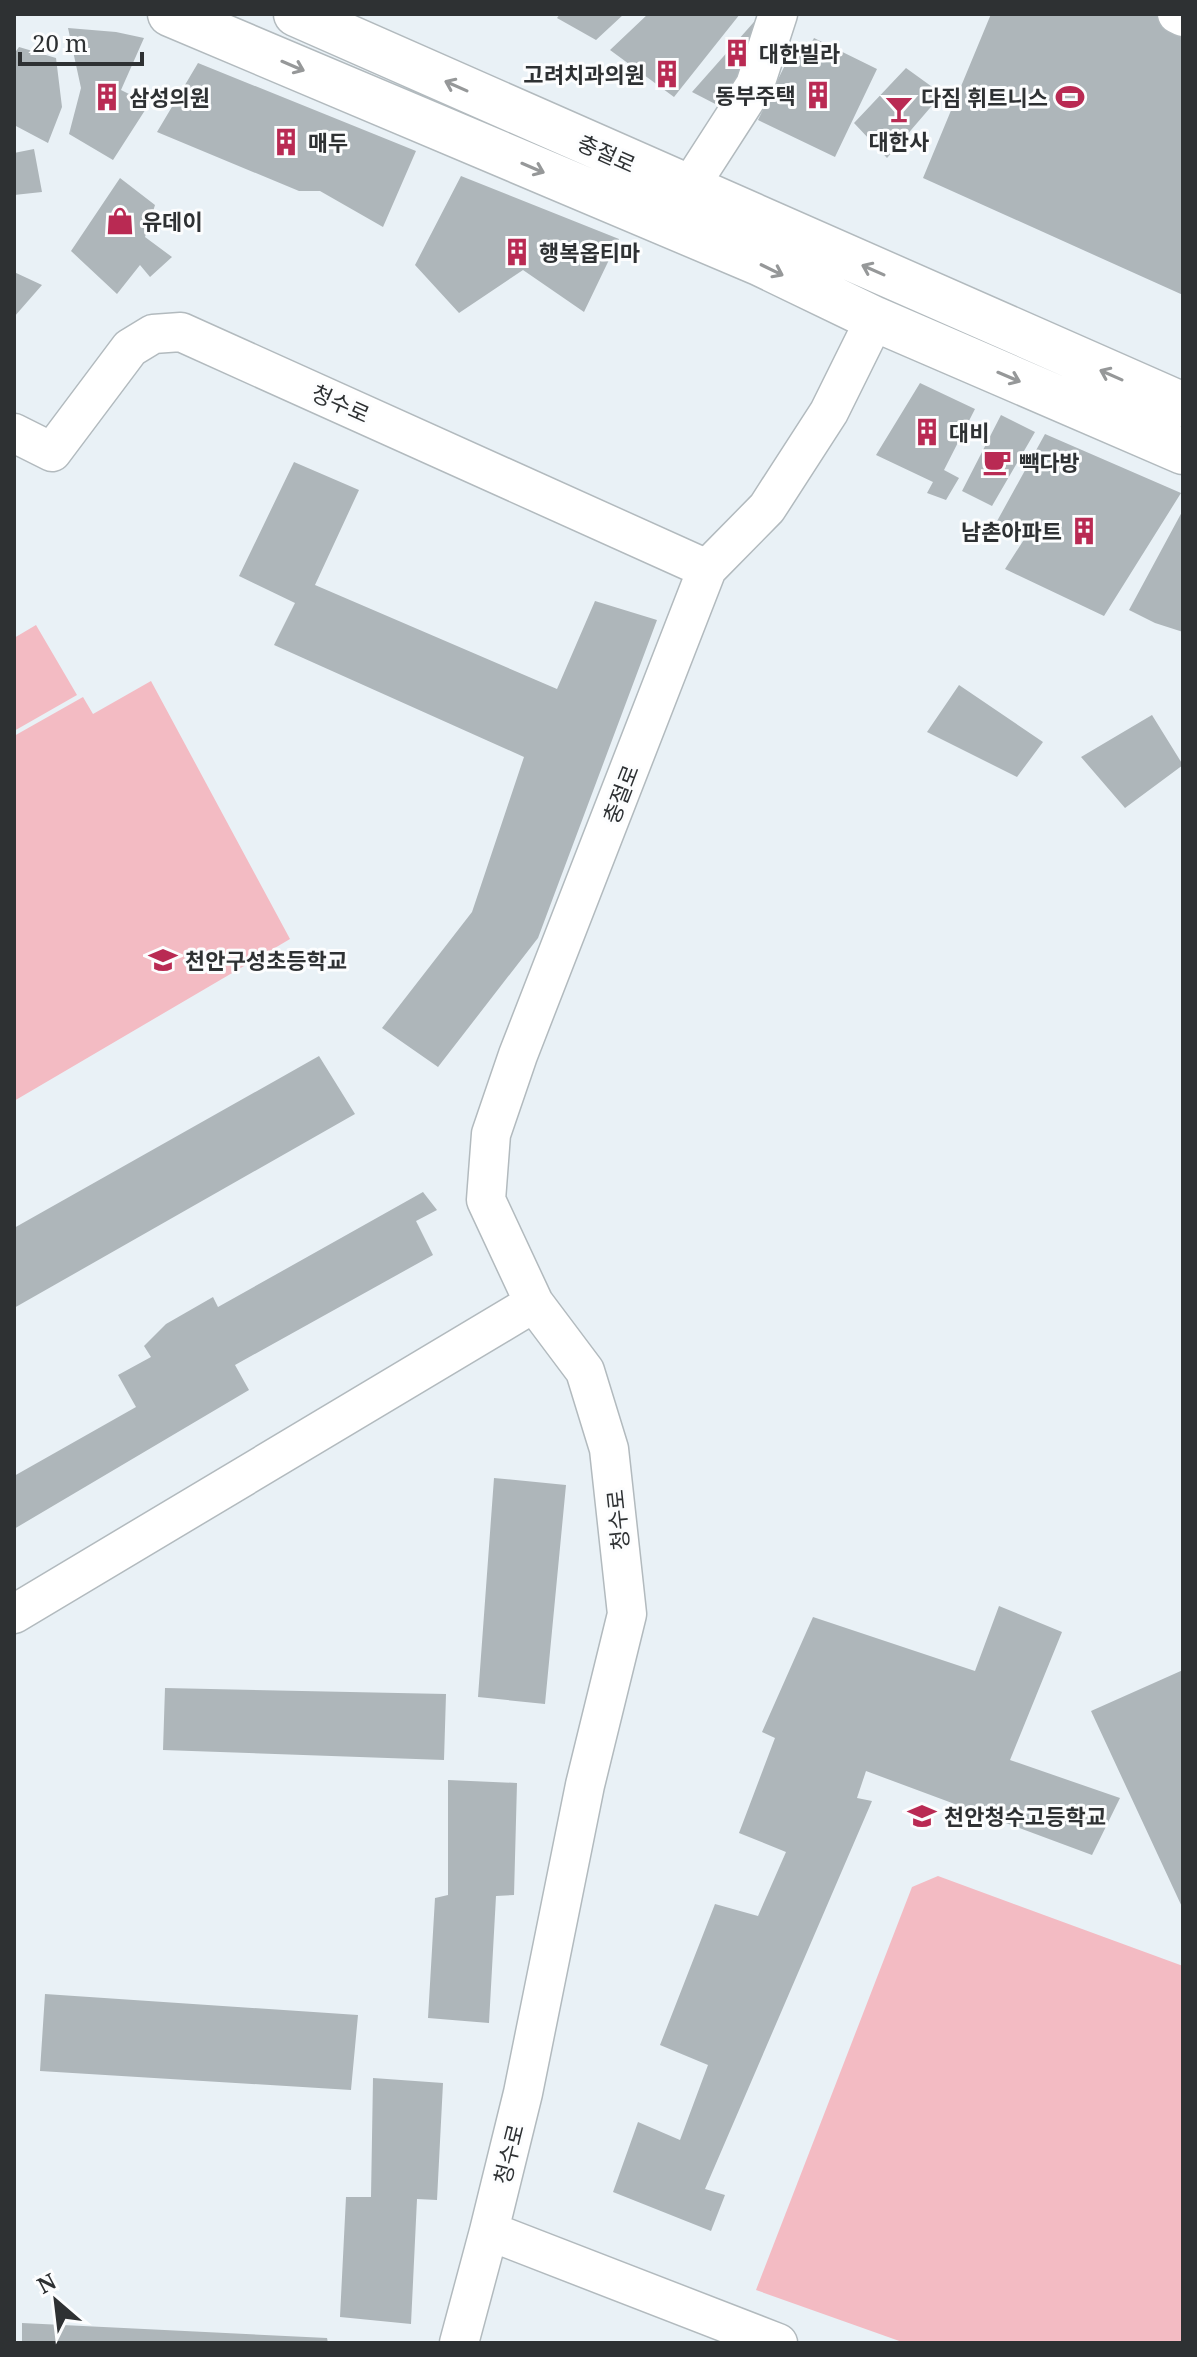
<svg xmlns="http://www.w3.org/2000/svg" width="1197" height="2357" viewBox="0 0 1197 2357" font-family="'Noto Serif','Noto Sans KR',serif">
<style>
.green{fill:#f3bbc3}
.building{fill:#aeb6ba}
.lines{fill:none;stroke-linecap:round;stroke-linejoin:round}
.minor-casing{stroke:#b2babe;stroke-width:41}
.tertiary-casing{stroke:#b2babe;stroke-width:47}
.minor{stroke:#fff;stroke-width:38}
.tertiary{stroke:#fff;stroke-width:44}
.oneway{stroke:#969899}
.labels{text-anchor:middle;dominant-baseline:central;stroke-width:6;stroke-linejoin:round;paint-order:stroke}
.poi-label{font-size:22px;font-weight:bold;fill:#2e3133;stroke:#fcfdfe;text-anchor:start}
.street-label{font-size:22px;fill:#2e3133;stroke:#fcfdfe}
</style>
<rect width="100%" height="100%" fill="#e9f1f6"/>
<path class="green" d="M36,625L77,695L14,731V638Z
M151,681L290,939L14,1101V736L83,697L93,714Z
M938,1876L1183,1966V2343H905L756,2290L912,1887Z"/>
<path class="building" d="M560,14H624L596,40L557,18Z
M648,14H740L674,97L610,50Z
M761,14L725,109L692,92Z
M991,14H1178L1183,17V295L923,178Z
M68,28L116,32L144,38L121,90L149,104L113,160L69,134L81,88Z
M814,38L877,69L835,157L758,120L789,57L806,54Z
M19,47L56,58L62,107L48,143L14,125V54Z
M198,63L416,151L383,227L320,191H299L157,132Z
M906,68L942,94L887,158L854,123Z
M34,149L42,192L14,195V153Z
M461,176L619,239L584,312L523,270L459,313L415,265Z
M120,178L155,205L145,237L172,257L150,277L140,265L117,294L71,251Z
M14,272L42,285L14,317Z
M920,383L975,409L944,470L959,478L946,500L927,493L933,482L876,455Z
M1001,415L1035,432L992,506L962,491Z
M1045,434L1181,493L1104,616L1005,569L1025,538L996,523Z
M294,462L359,490L315,585L557,689L595,601L657,620L538,938L438,1067L382,1028L472,912L524,757L274,645L295,603L239,576Z
M1183,510V632L1155,623L1129,610Z
M959,685L1043,742L1017,777L927,732Z
M1152,715L1183,765L1125,808L1081,757Z
M319,1056L355,1114L14,1308V1228Z
M423,1192L437,1210L416,1221L433,1255L235,1365L249,1390L14,1529V1476L136,1407L118,1375L151,1357L144,1346L166,1324L213,1297L218,1307Z
M494,1478L566,1485L545,1704L478,1697Z
M999,1606L1062,1632L1010,1760L1120,1798L1092,1855L866,1771L857,1798L872,1801L705,2189L725,2195L711,2231L613,2192L638,2122L680,2140L708,2065L660,2045L715,1904L758,1916L786,1852L739,1833L775,1738L762,1732L813,1617L975,1671Z
M1183,1670V1909L1091,1711Z
M165,1688L446,1694L444,1760L163,1750Z
M448,1780L517,1783L514,1895L496,1896L489,2023L428,2018L435,1898L448,1895Z
M45,1994L358,2015L351,2090L40,2071Z
M373,2078L443,2083L437,2200L417,2199L411,2324L340,2317L346,2197H371Z
M22,2323L327,2338L328,2343H22Z"/>
<g class="lines">
<defs>
<path id="minor" d="M1177,14L1183,17
M688,189L755,85L778,14
M14,433L52,452L130,348L153,334L181,332L707,569
M14,1614L534,1303
M489,2231L778,2343
M459,2343L489,2231L523,2093L585,1785L627,1614L609,1449L585,1371L534,1303L486,1200L491,1134L518,1055L707,569L767,508L829,412L875,319"/>
<path id="tertiary" d="M170,14L759,263L875,319L1183,452
M296,14L1183,405"/>
</defs>
<use href="#minor" class="minor-casing"/>
<use href="#tertiary" class="tertiary-casing"/>
<use href="#minor" class="minor"/>
<use href="#tertiary" class="tertiary"/>
</g>
<defs><path id="oneway-shaft" d="M-6 0H5M1.5-3L5.5 0L1.5 3" fill="none" stroke-width="1.6" stroke-linecap="round" stroke-linejoin="round" transform="scale(2)"/></defs>
<g class="oneway">
<use href="#oneway-shaft" transform="translate(293 66) rotate(23)"/>
<use href="#oneway-shaft" transform="translate(456 86) rotate(-156)"/>
<use href="#oneway-shaft" transform="translate(533 168) rotate(23)"/>
<use href="#oneway-shaft" transform="translate(772 270) rotate(26)"/>
<use href="#oneway-shaft" transform="translate(873 270) rotate(-156)"/>
<use href="#oneway-shaft" transform="translate(1111 375) rotate(-156)"/>
<use href="#oneway-shaft" transform="translate(1009 377) rotate(23)"/>
</g>
<defs>
<symbol id="building-bare" viewBox="-9 -9 18 18"><path d="M-4-6H4V6H1V3H-1V6H-4ZM-2.5-4.3h1.7v1.8h-1.7ZM.8-4.3h1.7v1.8H.8ZM-2.5-1h1.7V.8h-1.7ZM.8-1h1.7V.8H.8Z" fill="#b92a53" stroke="#fcfdfe" stroke-width="2.5" paint-order="stroke"/></symbol>
<symbol id="stadium-bare" viewBox="-9 -9 18 18"><path d="M0-5a6.5 5 0 1 0 0 10a6.5 5 0 1 0 0-10ZM-3.5-1.8h7v3.6h-7Z" fill="#b92a53" stroke="#fcfdfe" stroke-width="2.5" paint-order="stroke"/></symbol>
<symbol id="bar-bare" viewBox="-9 -9 18 18"><path d="M-6-5H6L.8 .8V4.5H3.5V6h-7V4.5H-.8V.8Z" fill="#b92a53" stroke="#fcfdfe" stroke-width="2.5" paint-order="stroke"/></symbol>
<symbol id="shop-bare" viewBox="-9 -9 18 18"><path d="M-5-2.5h2.3a2.7 3.5 0 0 1 5.4 0H5L5.5 6h-11ZM-1.5-2.5h3a1.5 2.3 0 0 0-3 0Z" fill="#b92a53" stroke="#fcfdfe" stroke-width="2.5" paint-order="stroke"/></symbol>
<symbol id="cafe-bare" viewBox="-9 -9 18 18"><path d="M-5.5-4.5H6V0H3Q3 3.5 0 3.5H-2.5Q-5.5 3.5-5.5 0ZM3-3.2v2h1.7v-2ZM-6 4.5H4V6H-6Z" fill="#b92a53" stroke="#fcfdfe" stroke-width="2.5" paint-order="stroke"/></symbol>
<symbol id="school-bare" viewBox="-9 -9 18 18"><path d="M0-5L7-2L0 1L-7-2ZM-4 1L0 2.5L4 1V4Q0 6-4 4Z" fill="#b92a53" stroke="#fcfdfe" stroke-width="2.5" paint-order="stroke"/></symbol>
</defs>
<g fill-rule="evenodd">
<use href="#building-bare" x="717" y="33" width="40" height="40"/>
<use href="#building-bare" x="647" y="54" width="40" height="40"/>
<use href="#building-bare" x="798" y="75" width="40" height="40"/>
<use href="#building-bare" x="87" y="77" width="40" height="40"/>
<use href="#stadium-bare" x="1050" y="77" width="40" height="40"/>
<use href="#bar-bare" x="879" y="89" width="40" height="40"/>
<use href="#building-bare" x="266" y="122" width="40" height="40"/>
<use href="#shop-bare" x="100" y="201" width="40" height="40"/>
<use href="#building-bare" x="497" y="232" width="40" height="40"/>
<use href="#building-bare" x="907" y="412" width="40" height="40"/>
<use href="#cafe-bare" x="977" y="442" width="40" height="40"/>
<use href="#building-bare" x="1064" y="511" width="40" height="40"/>
<use href="#school-bare" x="143" y="940" width="40" height="40"/>
<use href="#school-bare" x="902" y="1796" width="40" height="40"/>
</g>
<g class="labels">
<g class="poi-label">
<text x="759" y="53">대한빌라</text>
<text x="645" y="74" text-anchor="end">고려치과의원</text>
<text x="796" y="95" text-anchor="end">동부주택</text>
<text x="129" y="97">삼성의원</text>
<text x="1048" y="97" text-anchor="end">다짐 휘트니스</text>
<text x="899" y="141" text-anchor="middle">대한사</text>
<text x="308" y="142">매두</text>
<text x="142" y="221">유데이</text>
<text x="539" y="252">행복옵티마</text>
<text x="949" y="432">대비</text>
<text x="1019" y="462">빽다방</text>
<text x="1062" y="531" text-anchor="end">남촌아파트</text>
<text x="185" y="960">천안구성초등학교</text>
<text x="944" y="1816">천안청수고등학교</text>
</g>
<g class="street-label">
<text transform="translate(607 153) rotate(24)">충절로</text>
<text transform="translate(341 403) rotate(24)">청수로</text>
<text transform="translate(620 794) rotate(-69)">충절로</text>
<text transform="translate(617 1520) rotate(-96)">청수로</text>
<text transform="translate(508 2154) rotate(-76)">청수로</text>
</g>
</g>
<rect width="1197" height="2357" fill="none" stroke="#2e3133" stroke-width="32"/>
<g transform="translate(56 2301) rotate(332)" stroke="#fcfdfe" stroke-width="6" paint-order="stroke">
<path d="M0-6L14 30L0 20L-14 30Z" fill="#2e3133"/>
<text y="-12" font-size="22" font-weight="bold" text-anchor="middle" fill="#2e3133">N</text>
</g>
<path d="M20 52v12h122v-12" fill="none" stroke="#2e3133" stroke-width="4"/>
<text x="32" y="52" font-size="24" fill="#2e3133" stroke="#fcfdfe" stroke-width="6" paint-order="stroke">20 m</text>
</svg>
